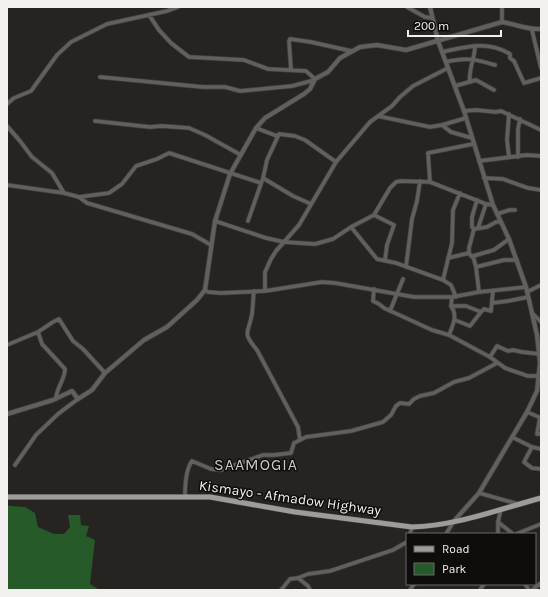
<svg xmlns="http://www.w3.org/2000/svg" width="548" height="597" viewBox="0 0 548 597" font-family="Karla,sans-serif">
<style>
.green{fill:#275a29}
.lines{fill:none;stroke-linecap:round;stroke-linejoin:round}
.minor-casing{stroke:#43403e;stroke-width:5}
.tertiary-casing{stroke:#43403e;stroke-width:5.5}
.primary-casing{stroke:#43403e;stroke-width:6}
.minor{stroke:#61605f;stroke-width:3.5}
.tertiary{stroke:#61605f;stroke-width:4}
.primary{stroke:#9e9c99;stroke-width:5}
.labels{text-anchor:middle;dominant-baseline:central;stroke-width:3;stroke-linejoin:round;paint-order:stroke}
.street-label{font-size:14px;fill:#f3f0ef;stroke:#0e0d0c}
.quarter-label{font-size:16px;letter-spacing:1px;fill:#cdc9c6;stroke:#0e0d0c}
</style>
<rect width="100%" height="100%" fill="#262321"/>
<path class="green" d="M7,505L10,506L25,507L35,513L38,527L54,534H64L70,527L68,515H80L81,525L89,526L86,536L95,540L90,584L98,589L97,590H7Z"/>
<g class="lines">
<defs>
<path id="minor" d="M407,7L425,17L432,18
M502,7V22
M532,30L541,68
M442,52C466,47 487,40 510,54V58L514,61L524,83L541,78
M446,62C466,57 475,59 495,65
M291,69L289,41L290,39L311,42L351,51
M100,77L203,87H225L240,91L292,86L311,81L315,79L306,71L268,69L244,60L189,57L171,43L159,30L149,15
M470,82C468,70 475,58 475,46
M455,86L476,80L494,90
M7,104L14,98L31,91L57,55L71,42L107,24L167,11L178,7
M464,111L476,110L496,112L501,111L541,130
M509,114L507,140L509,157
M378,116L430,127L442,125L451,132L472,138
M95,121L150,127L162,126L189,128L205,135L241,155
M442,125L466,118
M7,126L20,141L32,157L52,173L64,193
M256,128L277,136
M518,157V129L520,119
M479,161L527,155L541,156
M263,178L293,196L311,204
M484,178L503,179L528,188L541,190
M430,182L428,153L473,144
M7,185L64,193L79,197L87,203L192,234L211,245
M79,197L109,193L122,184L136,166L157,159L169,153L261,183
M497,214L510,210H515
M374,215L394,225L387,245L385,260
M215,221L266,238L284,242L315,244L333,239L351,227L374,215L390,188L396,182L401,181L430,182L486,204L493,205
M248,221L263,178L267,160L279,134L295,136L305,140L336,162
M351,227L377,259L396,263L443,280L451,285L456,297
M478,228L486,204
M474,229L487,227L496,222H501
M469,253V248L474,229L472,227V217L477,200
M473,256L494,250L509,239
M448,258L469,253L472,257L473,256L476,267L479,292
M406,267L412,219L417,201L420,181
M476,267L504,260H517
M443,280L452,243L453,210L460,193
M374,289L373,301L379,304L384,308L432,330L449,335L490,357L505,368L528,376H539
M205,290L208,292L221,293L265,291L322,282L335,283L414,297H452L479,292L526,287
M254,291C253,299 253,307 252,314C249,333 241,331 257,350L298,427L300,440
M265,291V272L271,259L276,251L299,225L336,162L370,122L392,106L400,97L413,86L448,68
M527,292L541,285
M452,297L451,306H466L481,312L484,309L491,311L493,291
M492,303L508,301L528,297
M390,311L403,279
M533,314L541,322
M455,320L470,326L481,312
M38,332L42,344L65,369C65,380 56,388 56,399
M449,335C453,325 458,315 451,306
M7,345L38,332L53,322L59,319L73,341L83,349L105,373
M490,357L497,346L508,351L513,350L522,352L540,354
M527,412L541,418
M540,417L537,434H541
M512,437L532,447L541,449
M532,447L524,462L532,468L541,469
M15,465L36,435L58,414L78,399
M479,493L518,504
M185,497C185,487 186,469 192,461L211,469L221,470L263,455H274L291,453L294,443L306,437L351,431L383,422L391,415L396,406L400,403L409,404L414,399L420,396L434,393L454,382L469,378L497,363
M498,522L513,534
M410,534L412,527
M446,534L454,521
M498,534V522L501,509
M516,534L541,524
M298,578L308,586L310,590
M525,584L529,590
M281,590L290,579L298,578L308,574L330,571L393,550L407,542
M410,590L414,584
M480,590L484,584
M532,590L541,583"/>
<path id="tertiary" d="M430,7L438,41L464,111L493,205L509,239L526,287L537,335L540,363L537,391L527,412L479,493L454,521
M7,414L53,400L72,391L78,399L92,390L105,373L144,340L167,327L197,300L205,290L215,221L230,174L256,128L265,118L304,94L310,89L315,79L328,72L340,58L360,47L377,45L406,50L502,22C515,24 528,30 541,29"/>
<path id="primary" d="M7,497H210L295,512L412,527C455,526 500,509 541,498"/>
</defs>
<use href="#minor" class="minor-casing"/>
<use href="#tertiary" class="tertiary-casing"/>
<use href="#primary" class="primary-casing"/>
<use href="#minor" class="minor"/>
<use href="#tertiary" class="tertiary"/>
<use href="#primary" class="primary"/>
</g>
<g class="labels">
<g class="street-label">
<text transform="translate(290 498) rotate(8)">Kismayo - Afmadow Highway</text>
</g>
<g class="quarter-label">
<text x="256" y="464">SAAMOGIA</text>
</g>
</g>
<rect width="548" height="597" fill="none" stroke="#f3f0ef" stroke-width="16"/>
<rect x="406" y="533" width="130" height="52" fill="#0e0d0c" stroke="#6a6867"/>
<rect x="414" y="546" width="20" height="6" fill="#9e9c99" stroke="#6a6867"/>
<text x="442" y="553" font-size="12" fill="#f3f0ef">Road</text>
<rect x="414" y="563" width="20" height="12" fill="#275a29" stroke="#6a6867"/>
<text x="442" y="573" font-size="12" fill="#f3f0ef">Park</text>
<path d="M408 30v6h93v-6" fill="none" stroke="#f3f0ef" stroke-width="2"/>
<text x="414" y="30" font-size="12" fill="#f3f0ef" stroke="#0e0d0c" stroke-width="3" paint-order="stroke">200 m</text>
</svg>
